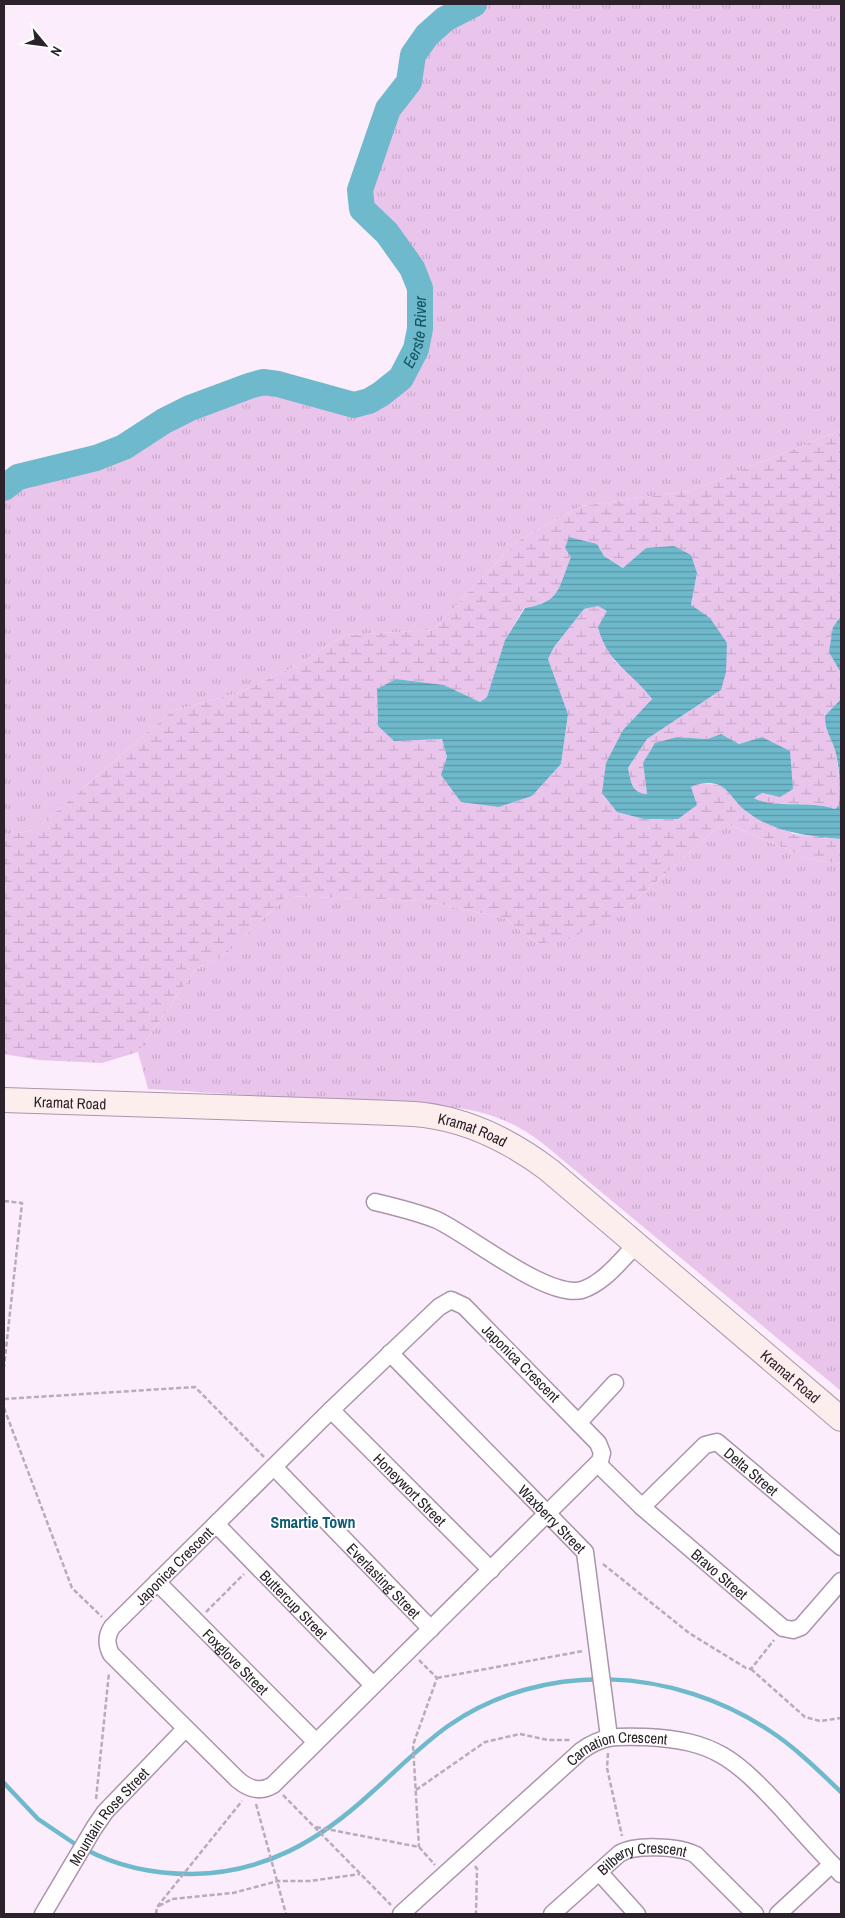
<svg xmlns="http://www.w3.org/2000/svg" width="845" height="1918" viewBox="0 0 845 1918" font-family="'Archivo Narrow',sans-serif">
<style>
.grass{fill:url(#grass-tufts)}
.wetland{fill:url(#wetland-marsh)}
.water{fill:url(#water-rules)}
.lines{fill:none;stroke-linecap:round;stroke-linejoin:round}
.stream{stroke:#6eb9cc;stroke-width:4.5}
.river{stroke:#6eb9cc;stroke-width:26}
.street-casing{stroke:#ab95ad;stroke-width:19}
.secondary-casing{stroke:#ab95ad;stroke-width:26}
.path{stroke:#b9acb9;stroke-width:2.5;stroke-dasharray:5 2.5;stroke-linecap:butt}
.street{stroke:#fff;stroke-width:16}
.secondary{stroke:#fceeec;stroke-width:24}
.labels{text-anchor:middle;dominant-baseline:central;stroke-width:4;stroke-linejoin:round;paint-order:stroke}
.street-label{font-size:15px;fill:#2b222b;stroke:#fff}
.water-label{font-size:16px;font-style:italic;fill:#145462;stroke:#fff}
.neighbourhood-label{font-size:16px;font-weight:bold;fill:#0d5c75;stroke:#fff}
</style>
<defs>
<pattern id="grass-tufts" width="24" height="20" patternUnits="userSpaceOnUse" patternTransform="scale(1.25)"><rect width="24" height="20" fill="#e9c5ec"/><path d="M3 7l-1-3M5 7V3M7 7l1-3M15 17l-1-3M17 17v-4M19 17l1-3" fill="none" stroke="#c8a9cb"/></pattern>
<pattern id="wetland-marsh" width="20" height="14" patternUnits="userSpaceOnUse" patternTransform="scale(1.25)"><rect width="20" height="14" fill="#e9c5ec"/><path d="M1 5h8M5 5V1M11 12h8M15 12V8" fill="none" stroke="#c8a9cb"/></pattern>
<pattern id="water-rules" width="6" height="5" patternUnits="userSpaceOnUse" patternTransform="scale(1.25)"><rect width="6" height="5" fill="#6eb9cc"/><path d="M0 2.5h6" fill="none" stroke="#5b96a6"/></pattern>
</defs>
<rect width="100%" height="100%" fill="#fcedfc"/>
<path class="grass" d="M474,4H841V430L690,491L581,506L516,542L433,630L345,635L290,669L238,693L172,711L35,830L4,835V488L18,477L96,458L124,447L164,421L190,408L249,386L263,382L278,384L354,405L369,401L381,394L401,378L416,349L420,329V288L412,268L387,233L362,209L360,190L388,109L409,82L413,55L427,35L445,19Z
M724,822L809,859L841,864V1391L541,1142C516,1123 489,1112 457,1108L148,1089L138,1052L195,970L228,952L287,896L424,901L504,918L538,944L625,909Z"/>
<path class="wetland" d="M841,430V616L833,627L841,673V699L825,717C825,733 832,736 835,750C839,768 840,786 839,805L835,809C810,799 775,810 754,798L762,793L780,797L762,737L739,744L721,734L707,739L677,737L643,763L647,794C631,793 631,781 628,768L647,739L721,690L710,618L691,606L697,573L646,548L624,568L604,556L597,544L571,557C558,588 561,602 524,608L505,640L487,697L480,702L444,685L396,679L377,690L378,726L394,741L442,739L447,757L499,807L532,796L561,764L568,714L548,659L554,647L584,609L598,606L607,611L614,661L634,676L652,699L623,730L617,812L693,795L691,787L700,783L720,785L793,834L841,839V864L809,859L724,822L625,909L571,938L538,944L504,918L424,901L287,896L228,952L195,970L138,1052L102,1063L39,1060L4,1054V835L35,830L172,711L238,693L290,669L345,635L433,630L516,542L581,506L690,491Z"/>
<path class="water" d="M569,537L597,544L604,556L623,568L646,548L674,546L691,555L697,573L691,605L710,618L727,643L726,672L721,690L647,739L628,768C631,781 631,793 647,794L643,763L655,743L677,737L707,739L721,734L739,744L762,737L790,751L793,789L780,797L762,793L754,798C773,809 810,800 835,809L839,805C840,786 840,768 835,750C831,736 825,732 825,716L841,699V839C807,836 774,833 746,811C736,804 731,792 721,786C712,781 699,783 691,787L697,805L678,819H644L617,812L602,793L606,763L623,730L652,699C631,671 607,663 598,627L607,611L598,606L584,609L554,647L548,659L568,714L561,764L532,796L499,807L461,802L441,775L447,757L442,739L394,741L378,726L377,689L396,679L444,685L480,702L487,697L505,640L525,608C561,602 558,588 571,557L565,548Z
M841,616V673L829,652L833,627Z"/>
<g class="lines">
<path class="stream" d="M4,1783L38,1819L78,1846
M85,1849C118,1867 155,1874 192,1874C264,1873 319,1841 371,1793C396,1771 420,1746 448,1726C545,1659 674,1667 770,1731C796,1748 819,1771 841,1792"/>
<path class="river" id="s1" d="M4,488L18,477L96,458L124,447L164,421L190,408L249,386L263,382L278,384L354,405L369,401L381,394L401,378L416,349L420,329V288L412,268L387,233L362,209L360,190L388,109L409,82L413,55L427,35L445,19L474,4"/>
<defs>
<g id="street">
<path d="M375,1202C396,1207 417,1212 437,1220C471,1236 547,1299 582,1290C604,1283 621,1260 637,1244"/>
<path d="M451,1300L464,1306L598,1443L602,1453L600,1461L273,1785C260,1793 249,1789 238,1780L111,1654C106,1644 106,1636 112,1627L331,1410L439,1307Z"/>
<path id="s2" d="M390,1353L585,1552L609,1737"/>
<path id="s3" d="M331,1410L491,1570"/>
<path d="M579,1422L615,1383"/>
<path id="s4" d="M598,1464L642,1507L783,1628L793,1630L801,1627L841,1581"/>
<path id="s5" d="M274,1467L431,1629"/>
<path id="s6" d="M642,1507L705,1445L717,1442L841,1547"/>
<path id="s7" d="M216,1524L373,1685"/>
<path id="s8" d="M157,1582L315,1741"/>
<path d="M599,1872L637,1914"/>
<path id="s9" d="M43,1914L94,1828L105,1812L185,1729"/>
<path id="s10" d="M401,1914L581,1751C603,1735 619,1736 645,1737C716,1740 736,1760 782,1809C801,1831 821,1852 841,1874"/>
<path id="s11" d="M552,1914L619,1854C634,1844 680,1846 696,1855L755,1914"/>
<path d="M778,1914L832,1864"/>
</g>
<g id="secondary">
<path id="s12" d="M4,1100L367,1112C386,1113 405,1113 424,1115C471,1121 512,1142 549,1170L841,1419"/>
</g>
</defs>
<use href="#street" class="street-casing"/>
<use href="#secondary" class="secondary-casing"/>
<path class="path" d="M4,1201L22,1203L4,1367
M4,1399L195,1387L264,1457
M4,1408L72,1588L102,1617
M603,1564L689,1633L746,1668L751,1669L774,1640
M206,1612L244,1574
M419,1660L437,1678L413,1745L419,1847
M751,1669L805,1717L820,1721L841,1718
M437,1678L583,1651
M608,1753L607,1768L622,1836
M416,1790L485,1742L520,1734L548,1740H570
M283,1795L391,1905
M96,1799L109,1673
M256,1804L286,1914
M316,1827L419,1847L435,1865
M475,1866L477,1869L476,1914
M159,1906L172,1899L233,1893L278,1881H310L360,1874
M156,1914L157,1907L242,1801"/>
<use href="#street" class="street"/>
<use href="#secondary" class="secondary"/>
</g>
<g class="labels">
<g class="street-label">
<text stroke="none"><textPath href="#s12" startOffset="66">Kramat Road</textPath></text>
<text stroke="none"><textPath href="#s12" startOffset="471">Kramat Road</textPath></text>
<text transform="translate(521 1363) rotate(45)">Japonica Crescent</text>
<text stroke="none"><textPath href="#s12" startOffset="876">Kramat Road</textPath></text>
<text stroke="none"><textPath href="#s6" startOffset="146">Delta Street</textPath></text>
<text stroke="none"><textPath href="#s3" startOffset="112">Honeywort Street</textPath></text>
<text stroke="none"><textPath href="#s2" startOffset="232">Waxberry Street</textPath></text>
<text transform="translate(174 1566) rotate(-45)">Japonica Crescent</text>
<text stroke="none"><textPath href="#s4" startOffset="164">Bravo Street</textPath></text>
<text stroke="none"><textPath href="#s5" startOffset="158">Everlasting Street</textPath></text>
<text stroke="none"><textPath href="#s7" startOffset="112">Buttercup Street</textPath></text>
<text stroke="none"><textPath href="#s8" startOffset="112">Foxglove Street</textPath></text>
<text stroke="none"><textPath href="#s10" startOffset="279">Carnation Crescent</textPath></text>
<text stroke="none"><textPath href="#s9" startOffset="118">Mountain Rose Street</textPath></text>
<text stroke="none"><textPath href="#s11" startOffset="111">Bilberry Crescent</textPath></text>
</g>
<g class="water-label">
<text stroke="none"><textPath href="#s1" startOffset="481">Eerste River</textPath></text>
</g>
<g class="neighbourhood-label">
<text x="313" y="1522">Smartie Town</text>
</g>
</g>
<rect width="845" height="1918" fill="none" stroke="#2b222b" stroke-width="10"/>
<g transform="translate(45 45) rotate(119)" stroke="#ffffff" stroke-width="4" paint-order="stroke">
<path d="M0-4L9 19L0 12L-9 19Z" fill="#2b222b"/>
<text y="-8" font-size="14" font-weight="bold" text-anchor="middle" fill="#2b222b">N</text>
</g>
</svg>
